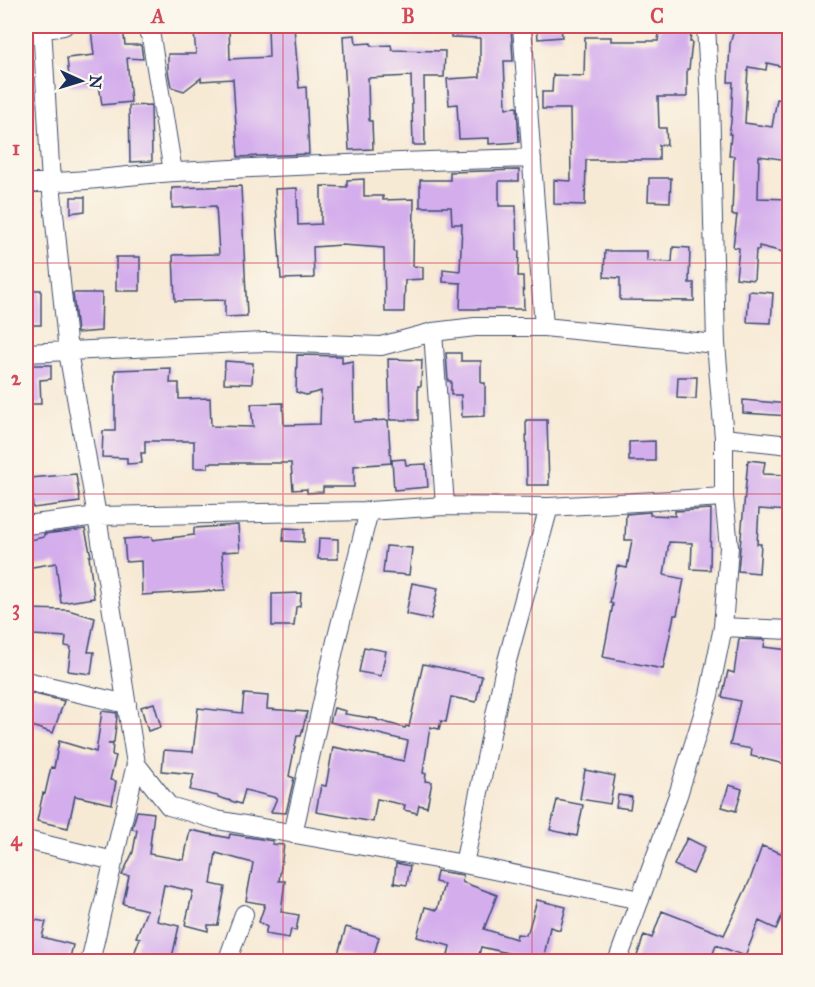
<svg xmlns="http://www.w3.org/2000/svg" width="815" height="987" viewBox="0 0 815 987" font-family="'IM FELL Great Primer',serif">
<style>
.building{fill:#d4aeec}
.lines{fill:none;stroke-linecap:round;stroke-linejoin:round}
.street-casing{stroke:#3c4b70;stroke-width:20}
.street{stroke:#fff;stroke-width:18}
.grid{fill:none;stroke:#d1495b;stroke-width:1.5;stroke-opacity:0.55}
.neatline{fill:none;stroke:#d1495b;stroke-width:2}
.grid-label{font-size:20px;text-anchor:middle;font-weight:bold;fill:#d1495b}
</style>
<rect width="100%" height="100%" fill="#fbf7ec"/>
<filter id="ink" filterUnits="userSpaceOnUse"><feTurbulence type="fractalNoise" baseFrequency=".0167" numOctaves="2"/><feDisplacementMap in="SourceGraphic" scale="12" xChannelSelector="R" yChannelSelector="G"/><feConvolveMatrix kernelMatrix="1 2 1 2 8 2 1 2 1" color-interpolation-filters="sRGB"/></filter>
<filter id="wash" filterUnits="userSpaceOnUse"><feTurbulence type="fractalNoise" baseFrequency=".008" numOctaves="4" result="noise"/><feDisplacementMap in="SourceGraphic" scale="24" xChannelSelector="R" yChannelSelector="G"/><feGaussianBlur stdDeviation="1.35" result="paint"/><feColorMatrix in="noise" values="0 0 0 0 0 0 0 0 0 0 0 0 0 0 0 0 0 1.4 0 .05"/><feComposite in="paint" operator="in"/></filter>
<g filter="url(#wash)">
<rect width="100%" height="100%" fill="#f7ead5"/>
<g id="blocks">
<path class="building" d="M198,26H229L230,59L269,57L268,26H294L299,88L306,87L309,154L238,157L233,79L201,81V78L184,91L171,87L168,71V54H196L194,33Z
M451,26H511L513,61H504L506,108L517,107L519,142L489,144V138L459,139L457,104L449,105L447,79L480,77V38L451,37Z
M537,26H561L562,37L538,39Z
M660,26H692L690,42H692L689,69H687V97H658L659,128H666L667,145H659V160H586L585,205L554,204V180L571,181L570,109H542V92H552L553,75L584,76L585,37H611V41H658Z
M735,26H789V68L767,63L766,70L748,67L745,123L772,127L777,99L789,101L788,160L759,156L758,198L789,199V218L783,252L759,246V250H756L754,280L736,278L739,248L733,247L737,215H732L734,156H729L731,134H729L731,122L733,82H728L730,44Z
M123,27L125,45H141L143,59L127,58L131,102L102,105L99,84L70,86L67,58L94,55L91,29Z
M355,35L356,44L371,43V46L391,45L392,50L445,51L444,77H424L425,145H413L411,76L368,78L369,121H372L373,149L349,150L343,36Z
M129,106L151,105L152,161L130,162Z
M519,170V181H499V206H516L517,251H519L518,276H523L524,309H460L461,283L443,282V269L460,271L462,224H452L451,207H420V180H450V172Z
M649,178H671L670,202L648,201Z
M364,179V196H383V200L414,199L413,266L423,267V279L405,280L404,312H385L384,248L342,245L313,247L314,278L281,279L275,189L297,188L298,225L321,224V186L347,187V180Z
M241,186L247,316L225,317V300L175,301L173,255L219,254L216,206L172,208V188Z
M71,197H85V211L71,213Z
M673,247L690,248L689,283H694V301L620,300V278L604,277L605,251H647V261L672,262Z
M116,257H140V291H116Z
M26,290H41V325H26Z
M749,291L773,293L771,323L747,322Z
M73,293H102L101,331L77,333Z
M446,353H461V361H481V383H485V416L462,417L461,395H451V381H448Z
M297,355L342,356V363L353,361L354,422L388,420L391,463L354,466V487H323V492L307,493V489L293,490L291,463H208V468H194V441H145V453H141L142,463L127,464V458L102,457L103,431H115V370L171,368L170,383H179V399L210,398L211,426L253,427L251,404L283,403L284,425L320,424L321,391L306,395L296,392Z
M388,359L422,360L421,386H418V420H390Z
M225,361L253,363L252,384L224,383Z
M26,365H51V379L40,380L41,404H26Z
M678,377H697L696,399L677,398Z
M743,400L789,404V416L743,413Z
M526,420H547L549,485H527Z
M655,441V461H629V442Z
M405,459L406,465L426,464L428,487L394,490L392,460Z
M748,460L765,462L763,474L789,475V511L759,509L757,544H761L759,573L738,571Z
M76,474L80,502L33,508L30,478Z
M711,509L710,570L691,569L692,543L669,542L664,575L684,579L677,615H674L663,669L603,657L613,604L610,603L617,566L627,568L632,540H625L626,514L650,512V515L675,516V511Z
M238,525L240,551L222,552L225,590L142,595L141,561L126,562L124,539L152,537V540L194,535V528Z
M284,528L304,529V542L283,541Z
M85,529L91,556H89L94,598L61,603L56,563L26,568V541L44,537V534Z
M319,538L338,539V559H318Z
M386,546L412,548L409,575L383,573Z
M412,583L438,588L431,619L406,614Z
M301,593L300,606L296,607L294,626H272V594Z
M26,609L68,610L95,618L88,652H94L91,674L68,671L71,647L65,646L66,637L33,635V628L26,627Z
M739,639L765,640L764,647L789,650V765L751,756L752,749L730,745L740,701L722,697L728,671L734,673Z
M364,647L386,651L381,676L359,672Z
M423,664L482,676L476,702L451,697L446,722L441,721L439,729L430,727L423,773L426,774L425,781L432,782L427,807L419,805L417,813L404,810L405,805L377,799L373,822L316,812L321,785L326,786L333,747L404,761L408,741L330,722L334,708L346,711L345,714L377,719V720L405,728L406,726L409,727Z
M26,692L64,701L53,733L26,724Z
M244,694L268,696L267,709L307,712L301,736H297L289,776L294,778L286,813L271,812L277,798L245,790L241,804L218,797V796L190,790L194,774L162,771L164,750L193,752L198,708L242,713Z
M154,703L161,727L148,731L141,707Z
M102,711L117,713V717L114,742L108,744H113L112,755L116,756L110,780L116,781L112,804L75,796L68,828L37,821L43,793L45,794L51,767L54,768L59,741L96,752Z
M585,770L615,776L610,804L580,799Z
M729,785L742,789L736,811L722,807Z
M618,795L632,797L630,809L616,807Z
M557,800L583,805L577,836L550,830Z
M137,811L154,813L149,854L184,860L190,830L229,838L230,834L273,841L272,844L284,845L279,881H285L281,912L299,915L296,931L291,929L289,938L265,934L267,927L259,922L265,904L246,901L253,863L216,853L211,884L225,887L218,925H208V931L185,925L193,891L164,885L157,921L179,926L171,962H131L140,938L136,937L147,910L123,904L129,876L122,875L133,852L137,830L132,829Z
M687,838L705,847L693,874L674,865Z
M762,846L789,856V911L785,909L776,929L759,921L745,956L716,945L710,962H635L644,935L652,938L662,911L724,935L750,880Z
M396,863L410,866L407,885L394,883Z
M437,871L463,875L462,882L497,895L484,929L516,939L517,934L526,935L527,932H528L537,900L566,907L560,930L550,927L543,961L481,947L477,962H455L447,960L450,946L417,937L425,907L437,910L444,884L435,882Z
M26,918L46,922L42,937L73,945L69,962H26Z
M346,927L379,937L372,962H365L338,954Z"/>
</g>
</g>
<g filter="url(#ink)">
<use href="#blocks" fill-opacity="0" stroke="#3c4b70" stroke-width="1.5"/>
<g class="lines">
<defs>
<path id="street" d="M42,26L51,183L68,352L97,516L136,764L169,806L217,820L464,864L640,900
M145,26L151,37L173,172
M522,26L544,327
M42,30L64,26
M26,183C76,183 126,175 176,172C294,165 413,161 532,158
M433,332L445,506
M26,353L265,342L381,346L433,332L475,327H544L716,344
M724,438L790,445
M26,525L97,516L369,511L445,506L549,507L724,497
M723,627L790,630
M26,681L127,704
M293,834L336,641L369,511
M26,840L114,861
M464,864L504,672L549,507
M90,962L136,764
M227,962L244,914
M617,962L678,795L709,695L723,627L729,547L724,497V438L716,344L710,97L706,26"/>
</defs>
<use href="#street" class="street-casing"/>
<use href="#street" class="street"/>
</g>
</g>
<path class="grid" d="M283,26V962M532,26V962M26,263H790M26,494H790M26,724H790"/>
<rect width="815" height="987" fill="none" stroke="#fbf7ec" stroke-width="66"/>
<g transform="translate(81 81) rotate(94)" stroke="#fbf7ec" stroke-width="4.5" paint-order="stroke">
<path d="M0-4.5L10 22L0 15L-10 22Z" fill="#1b2f5e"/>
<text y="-9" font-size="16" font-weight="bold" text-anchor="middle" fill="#1b2f5e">N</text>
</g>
<rect x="33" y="33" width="749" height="921" class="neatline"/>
<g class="grid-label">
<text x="158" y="23">A</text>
<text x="408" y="23">B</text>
<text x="657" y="23">C</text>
<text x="16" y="155">1</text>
<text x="16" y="385">2</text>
<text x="16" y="615">3</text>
<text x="16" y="846">4</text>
</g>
</svg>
